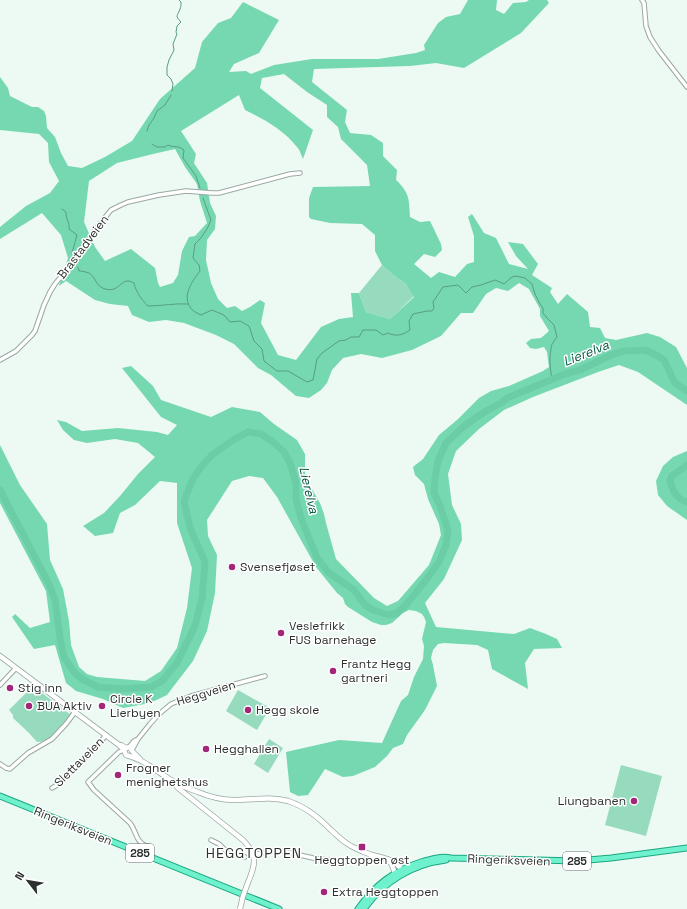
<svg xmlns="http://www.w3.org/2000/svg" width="687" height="909" viewBox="0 0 687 909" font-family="'Space Grotesk',sans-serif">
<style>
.green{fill:#96dbbd}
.forest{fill:#76d8b1;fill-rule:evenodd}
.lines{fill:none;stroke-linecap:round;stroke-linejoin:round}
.stream{stroke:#579e82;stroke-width:1}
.river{stroke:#6acda5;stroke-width:7}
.street-casing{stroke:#9ba8a2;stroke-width:5.5}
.secondary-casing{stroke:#9ba8a2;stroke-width:6}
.primary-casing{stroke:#1aa780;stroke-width:7}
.street{stroke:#fff;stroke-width:3.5}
.secondary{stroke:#fff;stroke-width:4.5}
.primary{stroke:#70f1cd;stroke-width:5}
.secondary-bridge-casing{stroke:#9ba8a2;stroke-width:6;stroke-linecap:butt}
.secondary-bridge{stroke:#fff;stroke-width:4.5}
.poi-dot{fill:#a42678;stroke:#fff;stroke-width:1.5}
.labels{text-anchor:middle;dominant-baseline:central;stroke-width:3;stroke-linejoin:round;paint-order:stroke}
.shield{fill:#fff;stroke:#6b6f6d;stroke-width:1}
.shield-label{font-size:11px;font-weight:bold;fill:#2c312f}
.street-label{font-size:12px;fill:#2c312f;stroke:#fff}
.poi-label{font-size:12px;fill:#2c312f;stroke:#fff;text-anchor:start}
.water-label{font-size:13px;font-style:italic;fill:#01573e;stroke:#fff}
.quarter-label{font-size:14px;letter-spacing:1px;fill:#2c312f;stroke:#fff}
</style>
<rect width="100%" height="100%" fill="#ecfaf3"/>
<path class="green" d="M382,265L393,275L406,284L414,296L390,319L366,312L359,293Z
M33,686L71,715L55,734L46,741L37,742L29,733L13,718V715L9,710Z
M238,690L270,708L257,730L226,711Z
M269,739L283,748L268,773L254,764Z
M621,765L662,776L646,836L605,825Z"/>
<path class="forest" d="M468,0H497L496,10L504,14L513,3L526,2L529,0H547L549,3L521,33L464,68L436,63L410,66L314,69L312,82L347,110L345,122L350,133L371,135L383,143V156L397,170L396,180C410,193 409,200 410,217L420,222L430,221L441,244L442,250L435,257L424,254L414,264L431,278L439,272L455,277L467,264L474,262V236L468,217L472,214L484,233L496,238L509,264L528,269L516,256L508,242L523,244L538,264L532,275L552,288L550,292L558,304L567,294L588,312L590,327L600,328L605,338L616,340L647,333L660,337L676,347L687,368V405L638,372L619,365L598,372L533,397L504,410L479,429L456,451L448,474L452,505L461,524L462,540L444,579L425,603L436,627L514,634L530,628L546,634L557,639L562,648L534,649L525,663L528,689L492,669L488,650L477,645L444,643L438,644L433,650L431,658L433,665L437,686L425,710L407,735L403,744L393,748L387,756L375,767L353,776L343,777L325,769L308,795L298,796L290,792L286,752L339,740L382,743L401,701L408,695L414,677L423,659L424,646L422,639L426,622L424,617L422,614L416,611L409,610L403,613L392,623L386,625H381L372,622L348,607L345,604L343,598L337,593L316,567L277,497L263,478L249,476L232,481L207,520L208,536L217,555L215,593L207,631L193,661L167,695L150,703L123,708L103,699L76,691L66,683L55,645L34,649L12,617L15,614L30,628L50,622L46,591L0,503V445L20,485L47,524L50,560L63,589L69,621L71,645L79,667L87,674L97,677L145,681L161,671L177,648L187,608L192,568L177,523V483L160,481L135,505L120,513L113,533L95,536L83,526L104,513L120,496L138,474L155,457L138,443L115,439L87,443L74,440L63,430L57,420L66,422L82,431L118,428L157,432L168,435L177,425L161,417L122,368L131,366L153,386L161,400L211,417L232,407L260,412L274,424L297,440L305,454V473L309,484L320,503L324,514L326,523L336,559L374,598L387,606L398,601L429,565L441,535L439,524L428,499L424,484L415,475L413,467L423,459L439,435L457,420L479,398L491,391L509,386L543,371L549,367L547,352L544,347L536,349L530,348L526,343L531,339L541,338L549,331L540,316V309L529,289L519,283L508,291L496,288L486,294L473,313H461L441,336L412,350L382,358L361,354L343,358L332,370L327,383L321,390L309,398L296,396L271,375L258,368L234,344L216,335L184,323L166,320L149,322L132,315L128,306L110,304L95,300L66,281L59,286L68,258L61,235L42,213L0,239V227L26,206L50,193L59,181L49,162L48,143L39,134L0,130V77L8,88L10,96L32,107H38L44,111L46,116L47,128L55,137L61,153L68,166L82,168L105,157L132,141L160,99L195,68L202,42L218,23L231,18L243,2L279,20L259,53L234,64L229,72L246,71L251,74L274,65L312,59H378L416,53L425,50L424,45L438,23L446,17L460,14ZM284,74L307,92L327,105V117L338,127L341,139L367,165L370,186L313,187L309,198V217L311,219L330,223L362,224L375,235V251L382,265L393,275L406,284L414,297L390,319L366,312L359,293H351L353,317L339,319L321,327L296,360L278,355L261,323L265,303L260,300L250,307L242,311L235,306L227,308L218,299L211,283L206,260L207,240L215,229L216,216L210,203L207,183L194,163L196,154L181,131L239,95L245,110C264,119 284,130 297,147C300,150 301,155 303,159L313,130L260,88L262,78ZM175,149L185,167L197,184L200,201L207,223L195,236L189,237L182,251L178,275L173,283L160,287L158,283L155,268L131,249L105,261L95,247L84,222L89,181L117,163L153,154Z
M687,451V520L667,506L658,495L656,481L663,466L673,457Z"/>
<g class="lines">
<path class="stream" d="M172,91L173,84L171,79L167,75V67L169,60L174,50L173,44L177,34L176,32L177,26L181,22C174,15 178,16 180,9C181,7 181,5 181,2L179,0
M147,131L149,125L154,118L157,111L165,105L171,95
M152,144L157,147H165L168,145C174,148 178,145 184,150L183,158L196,176L200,188
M203,198L211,220L207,229L200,239L195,244L193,258L199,265L200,271C193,280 182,295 190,307C192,311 197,313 201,315L212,310L224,315L230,322L240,321L249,326L254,341L262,349L264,361L277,371H288L307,382L313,380L317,359L322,353L339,341L346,340L351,337H359L363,330H376L383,335L388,333C396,337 403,335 410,330L409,321L413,314L427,311H432L434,308L433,302L443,287L458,285L466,293L472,287L481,285L495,280L504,284L512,277L516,276L525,278L532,284L535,294L540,304L543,308V313L547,318L554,325L557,337C555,339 554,341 553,343C550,347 552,345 551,349C549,359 550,369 552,379
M62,209L66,212C66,220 70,223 69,229L77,235L72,253
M78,267L79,271C82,271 86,272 89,273C96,277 95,286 105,289C118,293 121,280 128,281C129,281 132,282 134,283C136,292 141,299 148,306C162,306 175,303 188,304"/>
<path class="river" d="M687,465L672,476L670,481C673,491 676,499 687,502
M0,490L49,584L55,600L60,638L64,657L74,672L82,679L98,687L122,689L151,687L162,681L177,663L195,626L202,598L205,562L190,528L184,501L193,479L201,467L212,455L233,440L248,432L261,434L273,442L284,452L290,463L296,483V499L301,518L317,558L329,573L354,590L365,605L373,610L389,615L397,613L405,606L426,580L439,562L446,545L448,530L440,506L434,493L435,478L438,461L446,443L464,426L486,411L501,403L507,398L565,374L580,370L611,355L624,351L646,350L658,356L664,360L675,383L687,391"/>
<defs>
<path id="street" d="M642,0L644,3L646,26L650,37L659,51L687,87
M0,360L16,351L32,335L35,331L44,305L50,292L55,284L73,262L98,226L111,210L121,205L128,202L159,195L186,191L212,193H219L290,174L300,173
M0,685L16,668
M129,747L134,741L138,739
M124,750L119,752L88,782L94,790L130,823C137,832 135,841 146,846H148
M132,750L138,739L150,724L158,715L171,704L191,696L265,676
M0,764L6,768L10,769L28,753L52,739L66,724L75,712
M52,788C61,784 68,775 75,767C86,757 97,747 106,735
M211,840L219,844L229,854L245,857
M253,855L277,850L313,858L342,862L360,861L366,860L372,857V855"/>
<path id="secondary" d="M0,656L119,745L124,750L126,755C143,759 156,771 171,780C179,785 189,789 198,792C210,797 222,800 234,800C252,800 270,796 288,801C306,807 318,817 331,830C338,836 344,843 353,847C359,850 366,853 372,855C384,858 394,859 401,869L400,875L395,873L391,863L386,859
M121,745L126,748L130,747L132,751L140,759
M174,783L178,788L243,840C259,856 255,866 247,885"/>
<path id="primary" d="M0,796L279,909
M358,909C375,885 393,871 421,862C431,859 441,856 451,858L577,861L611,858L687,848
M364,909C384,881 413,864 446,860"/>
</defs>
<use href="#street" class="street-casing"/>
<use href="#secondary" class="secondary-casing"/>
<use href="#primary" class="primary-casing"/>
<use href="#street" class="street"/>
<use href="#secondary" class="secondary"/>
<use href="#primary" class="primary"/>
<defs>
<path id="secondary-bridge" d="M240,909L243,896L247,885"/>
</defs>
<use href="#secondary-bridge" class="secondary-bridge-casing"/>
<use href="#secondary-bridge" class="secondary-bridge"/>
</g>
<g class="poi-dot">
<circle cx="232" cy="567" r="4"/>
<circle cx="281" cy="633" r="4"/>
<circle cx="333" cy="671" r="4"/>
<circle cx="10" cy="688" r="4"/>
<circle cx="29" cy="706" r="4"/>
<circle cx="102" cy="706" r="4"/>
<circle cx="248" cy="710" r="4"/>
<circle cx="206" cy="749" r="4"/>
<circle cx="118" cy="775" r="4"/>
<circle cx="634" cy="801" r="4"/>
<rect x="358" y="843" width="8" height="8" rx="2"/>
<circle cx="324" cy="892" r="4"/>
</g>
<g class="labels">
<g class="shield">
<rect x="126" y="844" width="28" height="18" rx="3"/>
<rect x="563" y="852" width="28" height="18" rx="3"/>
</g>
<g class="shield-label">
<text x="140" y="853">285</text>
<text x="577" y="861">285</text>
</g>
<g class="street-label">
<text transform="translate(83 247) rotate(-53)">Brastadveien</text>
<text transform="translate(206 693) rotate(-17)">Heggveien</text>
<text transform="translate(79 762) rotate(-45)">Slettaveien</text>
<text transform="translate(73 826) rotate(22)">Ringeriksveien</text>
<text transform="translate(509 860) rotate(2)">Ringeriksveien</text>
</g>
<g class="poi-label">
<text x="240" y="567">Svensefjøset</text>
<text x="289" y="626">Veslefrikk<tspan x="289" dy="14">FUS barnehage</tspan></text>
<text x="341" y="664">Frantz Hegg<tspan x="341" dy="14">gartneri</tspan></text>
<text x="18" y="688">Stig inn</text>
<text x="110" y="699">Circle K<tspan x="110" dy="14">Lierbyen</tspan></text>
<text x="37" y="706">BUA Aktiv</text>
<text x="256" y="710">Hegg skole</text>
<text x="214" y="749">Hegghallen</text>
<text x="126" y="768">Frogner<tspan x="126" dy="14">menighetshus</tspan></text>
<text x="626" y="801" text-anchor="end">Liungbanen</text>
<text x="362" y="860" text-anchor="middle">Heggtoppen øst</text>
<text x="332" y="892">Extra Heggtoppen</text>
</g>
<g class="water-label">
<text transform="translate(586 353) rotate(-22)">Lierelva</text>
<text transform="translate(309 490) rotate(77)">Lierelva</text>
</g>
<g class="quarter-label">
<text x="254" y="853">HEGGTOPPEN</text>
</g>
</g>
<g transform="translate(28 881) rotate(301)" stroke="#ffffff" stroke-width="3" paint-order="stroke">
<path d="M0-3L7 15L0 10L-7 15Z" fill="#2c312f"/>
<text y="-6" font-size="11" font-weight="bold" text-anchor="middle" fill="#2c312f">N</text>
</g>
</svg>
